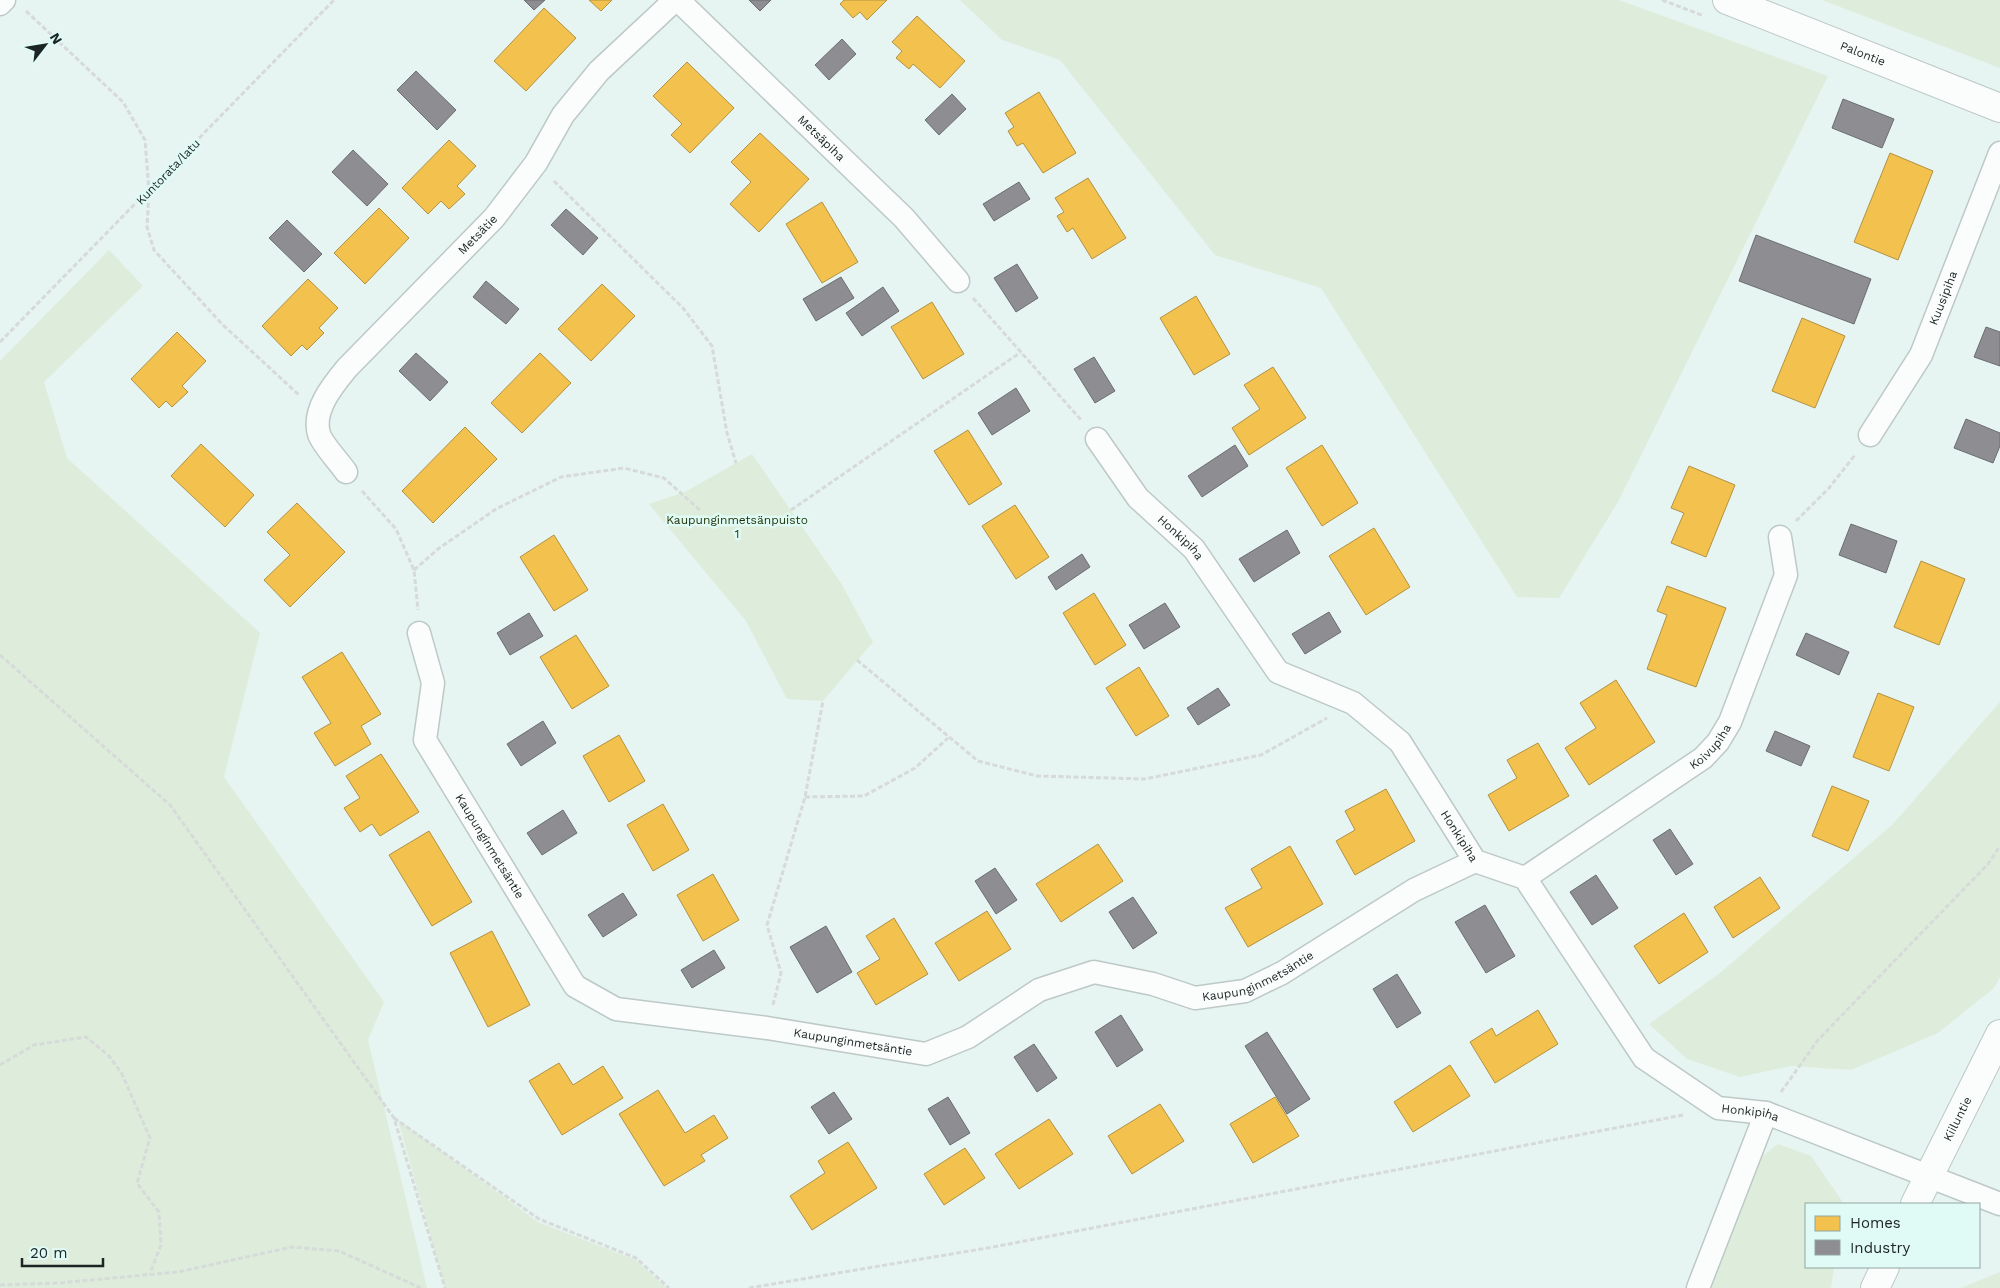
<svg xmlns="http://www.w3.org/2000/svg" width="2000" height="1288" viewBox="0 0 2000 1288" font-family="'Work Sans',sans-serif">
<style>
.green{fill:#deeddb}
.homes{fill:#f2c14e;stroke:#b29241}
.industry{fill:#8d8d92;stroke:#6b6e71}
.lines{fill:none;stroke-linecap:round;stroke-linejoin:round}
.minor-casing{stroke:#bdc9c7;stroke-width:25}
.tertiary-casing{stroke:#bdc9c7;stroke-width:30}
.path{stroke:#d6dad9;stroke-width:3;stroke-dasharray:5 2.5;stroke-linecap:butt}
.minor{stroke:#fbfdfd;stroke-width:22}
.tertiary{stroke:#fbfdfd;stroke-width:28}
.labels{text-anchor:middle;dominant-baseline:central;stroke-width:5;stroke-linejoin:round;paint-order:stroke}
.street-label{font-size:12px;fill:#1c2524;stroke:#e0faf5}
.park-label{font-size:12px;fill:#1f3104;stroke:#e0faf5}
</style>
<rect width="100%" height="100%" fill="#e6f4f2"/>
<path class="green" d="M960,0H1619L1828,76L1618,502L1559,598L1517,597L1321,288L1215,255L1060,60L1002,40Z
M1822,0H2000V68Z
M109,250L143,286L44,382L67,458L260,633L224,777L384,1002L368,1040L427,1288H0V361Z
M752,454L841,583L873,642L823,701L787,699L746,621L649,504L685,492Z
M2000,702V977L1994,988L1938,1033L1851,1070L1791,1066L1740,1077L1687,1059L1649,1024L1720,973L1893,824Z
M398,1120L538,1222L636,1260L666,1288H445Z
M1778,1144L1811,1156L1842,1201L1841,1204H1806V1267H1834L1831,1288H1710L1759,1159Z
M2000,1272V1288H1961Z"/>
<path class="homes" d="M589,0H612L601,11Z
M844,0H887L867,20L860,12L853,18L840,4Z
M544,8L576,38L526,91L494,61Z
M917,16L965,61L940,88L913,64L909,69L896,58L902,51L892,42Z
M687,62L734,108L690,153L671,135L682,124L653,96Z
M1039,92L1076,153L1043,173L1023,143L1017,146L1008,131L1014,127L1005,113Z
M760,133L809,179L759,232L730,204L751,182L731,162Z
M449,140L476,166L457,186L465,194L449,209L441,201L428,214L402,188Z
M1890,153L1933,171L1898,260L1854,242Z
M1088,178L1126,238L1092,259L1073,228L1067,232L1057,216L1064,212L1055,198Z
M822,202L858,262L822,283L786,224Z
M379,208L409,238L365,284L334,253Z
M308,279L338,308L319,328L324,333L307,350L302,345L291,356L262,326Z
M602,284L635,316L591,361L558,329Z
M1196,296L1230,354L1194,375L1160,318Z
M932,302L964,354L923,379L891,327Z
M1802,318L1845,336L1815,408L1772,391Z
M177,332L206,361L182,386L188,392L172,407L166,401L159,408L131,379Z
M540,353L571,383L522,433L491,403Z
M1273,367L1306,418L1249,455L1232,428L1260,409L1244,385Z
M465,427L497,459L433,523L402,491Z
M968,430L1002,484L969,505L934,451Z
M201,444L254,495L225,527L171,476Z
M1322,445L1358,503L1322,526L1286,468Z
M1689,466L1735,485L1706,557L1671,543L1684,513L1671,508Z
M297,503L345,552L290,607L264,580L290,555L267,532Z
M1015,505L1049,557L1016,579L982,526Z
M1374,528L1410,587L1366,615L1329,556Z
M554,535L588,590L554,611L520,557Z
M1921,561L1965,579L1939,645L1894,627Z
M1667,586L1726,608L1696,687L1647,669L1667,615L1657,611Z
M1094,593L1126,645L1095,665L1063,613Z
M576,635L609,686L572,709L540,657Z
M342,652L381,714L361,726L371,744L335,766L314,733L331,723L302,677Z
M1139,667L1169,716L1136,736L1106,688Z
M1616,680L1655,742L1589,785L1565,748L1596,728L1580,703Z
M1878,693L1914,707L1889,771L1853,757Z
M619,735L645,781L609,802L583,756Z
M1538,743L1569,796L1509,831L1488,795L1517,778L1507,760Z
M381,754L419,812L380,836L372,824L360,832L344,808L360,798L346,776Z
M1832,786L1869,801L1848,851L1812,836Z
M1386,789L1415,841L1355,875L1336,841L1355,830L1345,811Z
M663,804L689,850L653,871L627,825Z
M429,831L472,902L432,926L389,855Z
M1098,844L1123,881L1061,922L1036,884Z
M1290,846L1323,904L1248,947L1225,908L1262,888L1251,869Z
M713,874L739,920L703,941L677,895Z
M1760,877L1780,908L1733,938L1714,907Z
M987,911L1011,949L959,981L935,943Z
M1684,913L1708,952L1659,984L1634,946Z
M894,918L928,974L876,1005L857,973L880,959L866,936Z
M492,931L530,1005L488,1027L450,953Z
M1538,1010L1558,1044L1495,1083L1470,1042L1492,1028L1496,1036Z
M559,1063L573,1085L603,1066L623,1098L562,1135L529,1081Z
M1450,1065L1470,1096L1413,1132L1394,1102Z
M658,1090L685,1133L714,1115L728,1138L701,1155L705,1161L664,1186L619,1114Z
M1275,1097L1299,1136L1253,1163L1230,1124Z
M1160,1104L1184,1141L1132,1174L1108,1136Z
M1049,1119L1073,1154L1019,1189L995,1154Z
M848,1142L877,1188L812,1230L790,1196L825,1173L818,1161Z
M965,1148L985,1178L944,1205L924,1174Z"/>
<path class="industry" d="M524,0H545L534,10Z
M749,0H771L760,11Z
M842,39L856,54L829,80L815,65Z
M416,71L456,110L437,130L397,90Z
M952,94L966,109L939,135L925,120Z
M1843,99L1894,119L1882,148L1832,128Z
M353,150L388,184L367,206L332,172Z
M1019,182L1030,199L994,221L983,204Z
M566,209L598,238L583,255L551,225Z
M287,220L322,254L304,272L269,238Z
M1756,235L1871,279L1854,324L1739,281Z
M1017,264L1038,298L1016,312L994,278Z
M841,277L854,298L816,321L803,299Z
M486,281L519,309L506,324L473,297Z
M883,287L899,311L862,336L846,313Z
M1986,327L2000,332V366L1974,357Z
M416,353L448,382L430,401L399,371Z
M1094,357L1115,391L1095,403L1074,369Z
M1016,388L1030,411L992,435L978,413Z
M1966,419L2000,433V446L1993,463L1954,448Z
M1235,445L1248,466L1202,497L1188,476Z
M1851,524L1897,541L1886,573L1839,555Z
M1287,530L1300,553L1254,582L1239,559Z
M1082,554L1090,567L1056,590L1048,577Z
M1165,603L1180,627L1144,649L1129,625Z
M1329,612L1341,632L1305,654L1292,634Z
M529,613L543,636L510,655L497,633Z
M1806,633L1849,652L1839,675L1796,655Z
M1218,688L1230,705L1198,725L1187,708Z
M543,721L556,743L521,766L507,744Z
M1775,731L1810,746L1801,766L1766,751Z
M563,810L577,833L542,855L527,833Z
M1670,829L1693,864L1676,875L1653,840Z
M995,868L1017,900L996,914L975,881Z
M1596,875L1618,908L1592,925L1570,892Z
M623,893L637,915L603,937L588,915Z
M1133,897L1157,933L1133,949L1109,912Z
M1485,905L1515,956L1486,973L1455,922Z
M826,926L852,972L817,993L790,947Z
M714,950L725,968L692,988L681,970Z
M1397,974L1421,1013L1397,1028L1373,989Z
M1121,1015L1143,1050L1117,1067L1095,1032Z
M1267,1032L1310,1099L1287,1114L1245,1046Z
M1034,1044L1057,1078L1037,1092L1014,1057Z
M834,1092L852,1119L829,1134L811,1107Z
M948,1097L970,1133L950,1145L928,1109Z"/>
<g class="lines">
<defs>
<g id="minor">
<path id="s1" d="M678,0L904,218L958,281"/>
<path d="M0,4L4,0"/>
<path id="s2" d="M1870,435L1921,355L2000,153"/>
<path id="s3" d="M1097,439L1138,498L1194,549L1278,672L1353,703L1400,742L1475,861L1525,878L1644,1058L1718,1108L1766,1113L2000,1204"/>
<path id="s4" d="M346,472C340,463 322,444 319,434C312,410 333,385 347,368L494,218L536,163L563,115L599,71L675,0"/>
<path id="s5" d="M419,633L433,683L425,740L575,986L616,1009L767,1028L926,1054L968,1037L1039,990L1094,972L1153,984L1195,998L1245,991L1282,973L1414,890L1475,861"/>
<path id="s6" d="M1525,878L1703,758L1718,742L1730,722L1786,575L1780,537"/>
<path d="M1698,1288L1766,1113"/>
</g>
<g id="tertiary">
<path id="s7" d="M1727,0L2000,108"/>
<path id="s8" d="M1915,1204L2000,1034"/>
<path d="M1875,1288L1885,1267"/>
</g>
</defs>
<use href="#minor" class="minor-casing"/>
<use href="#tertiary" class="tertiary-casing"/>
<path class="path" d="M1662,0L1704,16
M26,11L123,102L145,140L149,191L147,227L154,250L222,324L299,395
M554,181L683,308L712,346L727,433L736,463
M973,298L1082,421
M0,342L334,0
M362,491L396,529L414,570L418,610
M791,510L1021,352
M1796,521L1829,488L1855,455
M414,570L438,549L496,509L561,477L624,468L664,478L701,511
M0,655L170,805L394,1118L445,1288
M857,660L978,761L1037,776L1145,779L1261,755L1327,718
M805,797L864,796L915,768L948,738
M773,1005L781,973L767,925L805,797L823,701
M0,1065L34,1045L86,1037L109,1056L122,1074L150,1138L137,1183L159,1212L161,1245L150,1273
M1781,1092L1818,1040L1988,864L2000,846
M394,1118L539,1219L636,1258L669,1288
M0,1285L59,1283L178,1272L292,1247L339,1251L421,1288
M749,1288L993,1247L1683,1115"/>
<use href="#minor" class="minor"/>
<use href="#tertiary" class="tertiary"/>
</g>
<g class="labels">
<g class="street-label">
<text stroke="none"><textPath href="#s7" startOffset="146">Palontie</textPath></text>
<text stroke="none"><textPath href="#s1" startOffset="199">Metsäpiha</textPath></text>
<text transform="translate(168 172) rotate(-46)">Kuntorata/latu</text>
<text stroke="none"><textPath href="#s4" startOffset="308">Metsätie</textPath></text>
<text stroke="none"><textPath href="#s2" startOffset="156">Kuusipiha</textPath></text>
<text stroke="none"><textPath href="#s3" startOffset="130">Honkipiha</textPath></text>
<text stroke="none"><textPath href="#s6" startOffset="228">Koivupiha</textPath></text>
<text stroke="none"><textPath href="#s3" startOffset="550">Honkipiha</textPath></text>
<text stroke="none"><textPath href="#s5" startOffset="234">Kaupunginmetsäntie</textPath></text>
<text stroke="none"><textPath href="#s5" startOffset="1118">Kaupunginmetsäntie</textPath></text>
<text stroke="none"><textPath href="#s5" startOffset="684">Kaupunginmetsäntie</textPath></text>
<text stroke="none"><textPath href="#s3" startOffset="970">Honkipiha</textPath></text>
<text stroke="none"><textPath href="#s8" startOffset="95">Kiiluntie</textPath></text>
</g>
<g class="park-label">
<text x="737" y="520">Kaupunginmetsänpuisto<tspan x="737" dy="14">1</tspan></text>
</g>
</g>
<rect x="1805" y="1203" width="175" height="65" fill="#e0faf5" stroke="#92a5a1"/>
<rect x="1815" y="1216" width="25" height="15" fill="#f2c14e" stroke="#92a5a1"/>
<text x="1850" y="1228" font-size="15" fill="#1c2524">Homes</text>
<rect x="1815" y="1240" width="25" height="15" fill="#8d8d92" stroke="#92a5a1"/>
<text x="1850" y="1253" font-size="15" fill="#1c2524">Industry</text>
<g transform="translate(45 45) rotate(59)" stroke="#e0faf5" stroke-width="4" paint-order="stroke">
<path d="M0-4L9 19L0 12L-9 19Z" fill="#1c2524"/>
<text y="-8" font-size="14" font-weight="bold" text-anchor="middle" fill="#1c2524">N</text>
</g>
<path d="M22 1258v8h81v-8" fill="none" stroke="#1c2524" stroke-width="2.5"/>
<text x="30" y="1258" font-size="15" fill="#1c2524" stroke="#e0faf5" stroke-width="4" paint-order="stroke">20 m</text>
</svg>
